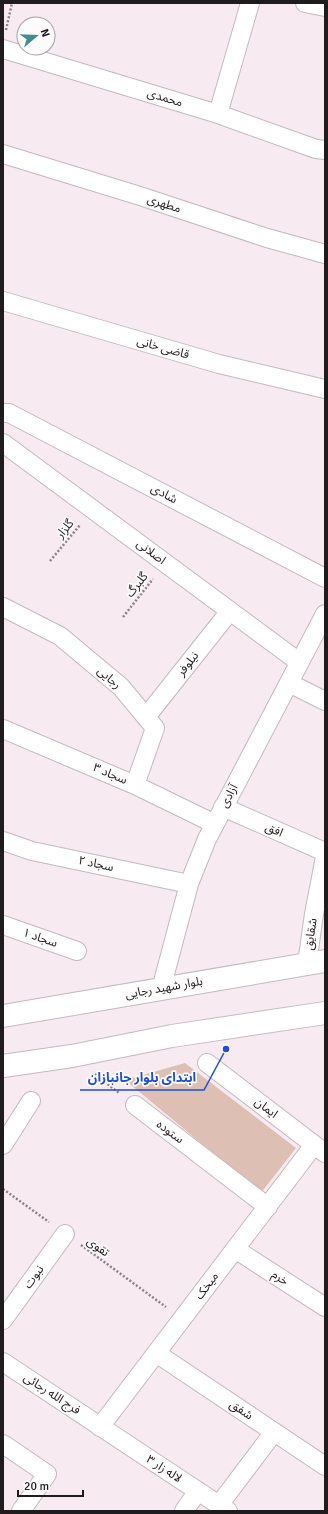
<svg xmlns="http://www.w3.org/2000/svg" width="328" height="1514" viewBox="0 0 328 1514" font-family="Signika,'Noto Sans Arabic',sans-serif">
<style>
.green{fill:#ddc0b3}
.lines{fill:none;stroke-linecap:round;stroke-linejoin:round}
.minor-casing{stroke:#c5b8be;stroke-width:20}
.trunk-casing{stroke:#c5b8be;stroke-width:24}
.path{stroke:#8a8185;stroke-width:2.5;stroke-dasharray:2 2;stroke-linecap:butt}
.minor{stroke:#fff;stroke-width:18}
.trunk{stroke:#fff;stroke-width:22}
.labels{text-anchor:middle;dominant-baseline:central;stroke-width:3.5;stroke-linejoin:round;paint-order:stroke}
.street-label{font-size:12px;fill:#201b1d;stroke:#fefbfc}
.leader{fill:none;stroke:#1d4ed8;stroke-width:1.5}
.callout-dot{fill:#1d4ed8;stroke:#fefbfc;stroke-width:1.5}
.callout-label{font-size:13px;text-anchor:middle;font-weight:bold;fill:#1d4ed8;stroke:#fefbfc;stroke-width:3.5;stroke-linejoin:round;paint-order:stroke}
</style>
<rect width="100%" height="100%" fill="#f8eaf1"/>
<path class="green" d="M185,1063L296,1148L261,1193L125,1080Z"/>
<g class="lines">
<defs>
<path id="minor" d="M305,3L325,7
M3,49L218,114L316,149L325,150
M218,114L250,3
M3,154L140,196L267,238L325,254
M3,301L219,364L325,389
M3,413H9L325,578
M3,443L299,662
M3,607L60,636L121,687L155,728L135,785
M289,683L325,701
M146,717L230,611
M3,729L135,785L215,824
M223,807L325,852
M3,841L32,851L189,884
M3,925L77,951
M307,964L314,914L325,857
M161,989L189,884L207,839L325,614
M207,1063L325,1153
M135,1105L268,1207
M3,1145L31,1101
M235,1249L325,1307
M3,1320L65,1234
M156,1353L325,1466
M3,1362L228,1511
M100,1427L314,1145
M3,1444L47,1474L21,1511
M219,1505L274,1432
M184,1511L198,1491"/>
<path id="trunk" d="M3,1016L325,961
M3,1066L72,1056L172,1036L325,1013"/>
</defs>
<use href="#minor" class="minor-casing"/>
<use href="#trunk" class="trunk-casing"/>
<path class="path" d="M6,30L12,3
M50,561L80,525
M123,617L153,579
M95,1074L119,1093
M3,1189L49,1222
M81,1245L166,1307"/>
<use href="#minor" class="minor"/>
<use href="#trunk" class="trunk"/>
</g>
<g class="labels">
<g class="street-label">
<text transform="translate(165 98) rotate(17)">محمدی</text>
<text transform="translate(164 204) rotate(18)">مطهری</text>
<text transform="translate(163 348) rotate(16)">قاضی خانی</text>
<text transform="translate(164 494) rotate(28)">شادی</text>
<text transform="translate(65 529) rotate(-50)">گلزار</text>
<text transform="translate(151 552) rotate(37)">اصلانی</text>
<text transform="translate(137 585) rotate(-52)">گلبرگ</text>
<text transform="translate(188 664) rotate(-52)">نیلوفر</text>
<text transform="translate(109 678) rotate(41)">رجایی</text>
<text transform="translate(110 774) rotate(23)">سجاد ۳</text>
<text transform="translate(229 796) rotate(-62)">آزادی</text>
<text transform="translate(274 830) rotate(24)">افق</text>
<text transform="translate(96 864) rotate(12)">سجاد ۲</text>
<text transform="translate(311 934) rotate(-82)">شقایق</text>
<text transform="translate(40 938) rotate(19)">سجاد ۱</text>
<text transform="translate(164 988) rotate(-10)">بلوار شهید رجایی</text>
<text transform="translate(266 1108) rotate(37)">ایمان</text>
<text transform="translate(170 1132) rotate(37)">ستوده</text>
<text transform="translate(98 1247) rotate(36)">تقوی</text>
<text transform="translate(34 1277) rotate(-54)">نبوت</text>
<text transform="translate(280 1278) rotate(33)">خرم</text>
<text transform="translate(207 1286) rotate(-53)">میخک</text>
<text transform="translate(52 1394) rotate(33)">فرج الله رجائی</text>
<text transform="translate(241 1410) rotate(34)">شفق</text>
<text transform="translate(164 1469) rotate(33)">لاله زار ۳</text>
</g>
</g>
<path class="leader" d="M226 1049L204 1090H80"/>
<circle class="callout-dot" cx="226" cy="1049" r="4"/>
<g class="callout-label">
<text x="142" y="1082">ابتدای بلوار جانبازان</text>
</g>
<rect width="328" height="1514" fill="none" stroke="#201b1d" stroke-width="8"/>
<g transform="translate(36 36) rotate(71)"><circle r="19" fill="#fefbfc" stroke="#a5a1a3"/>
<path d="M0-3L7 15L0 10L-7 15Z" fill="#458c91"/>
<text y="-6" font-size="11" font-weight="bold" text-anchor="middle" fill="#201b1d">N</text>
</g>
<path d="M18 1490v6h65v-6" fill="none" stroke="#201b1d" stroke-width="2"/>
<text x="24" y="1490" font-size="12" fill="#201b1d" stroke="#fefbfc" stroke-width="3" paint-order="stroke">20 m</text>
</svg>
